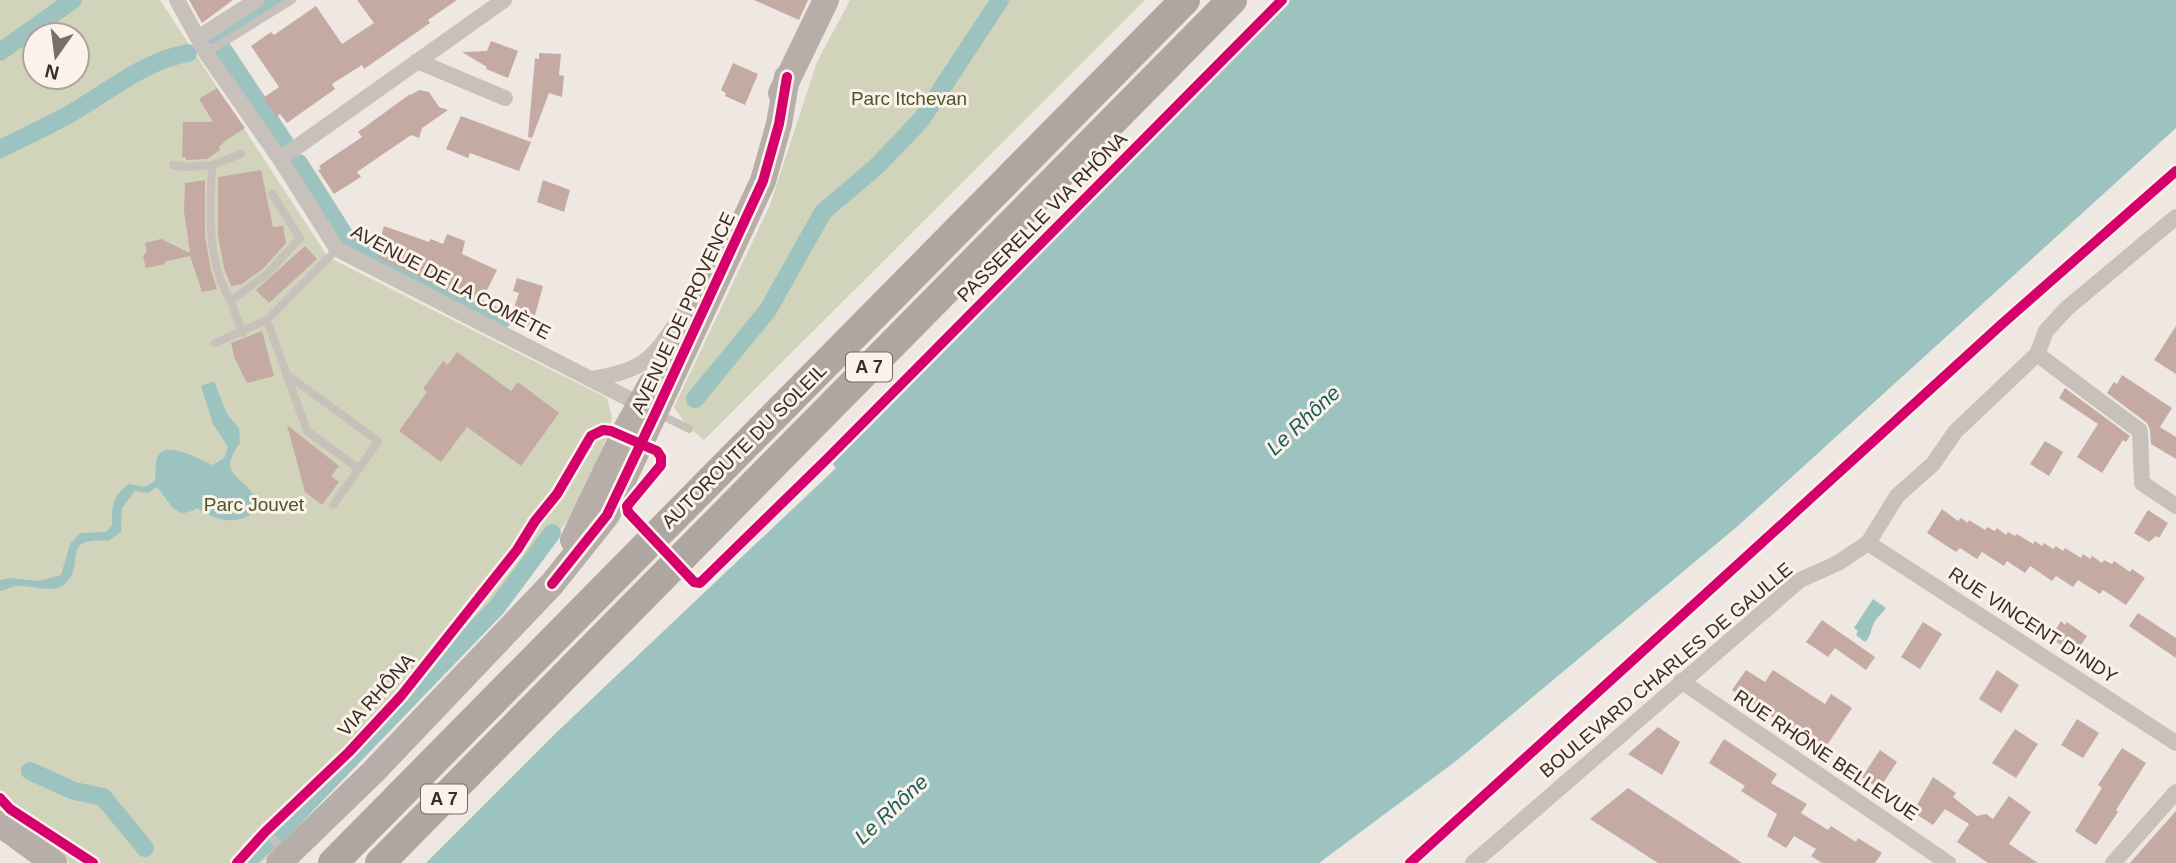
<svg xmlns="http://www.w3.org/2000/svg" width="2176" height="863" viewBox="0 0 2176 863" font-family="Arial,sans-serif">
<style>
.green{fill:#d1d4bb;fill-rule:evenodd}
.water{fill:#9dc3c0}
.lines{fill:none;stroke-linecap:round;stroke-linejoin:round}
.canal{stroke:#9dc3c0;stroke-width:18}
.building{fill:#c4aaa3}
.lane{stroke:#c8c0ba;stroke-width:8}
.street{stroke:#c8c0ba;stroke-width:16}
.primary{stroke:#b7aea9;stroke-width:26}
.highway{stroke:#aea6a1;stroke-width:30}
.cycleway-casing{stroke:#fbf2ea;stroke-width:15}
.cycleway{stroke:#d6006c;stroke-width:10}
.labels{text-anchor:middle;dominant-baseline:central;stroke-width:6;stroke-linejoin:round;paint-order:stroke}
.shield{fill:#fbf2ea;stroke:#736862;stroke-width:2}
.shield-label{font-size:18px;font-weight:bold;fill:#392d28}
.park-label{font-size:19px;fill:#4b592a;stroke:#fbf2ea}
.street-label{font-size:19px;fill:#392d28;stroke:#fbf2ea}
.water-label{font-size:21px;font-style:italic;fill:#1b5e5e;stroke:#fbf2ea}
</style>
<rect width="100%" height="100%" fill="#efe8e2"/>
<path class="green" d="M0,0H160L328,257L607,398L612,417L607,436L576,510L464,652L262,863H70L0,814ZM35,35H77V77H35Z
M850,0H1145L704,440L687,426L674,407L770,205L817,62Z"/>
<path class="water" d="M1290,0H2176V128L1739,525L1456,761L1319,863H426L558,731L836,468L832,463Z
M214,381L227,414L239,428L240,443C216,476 242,473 256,499L249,516C228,525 215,519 197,508C175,522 170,502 157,487L148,493L135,491L122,508L121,532L108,541C58,537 87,565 65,584C51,595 31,584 16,586C11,587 5,590 0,591V580L10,578L39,581L61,575L70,544L80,533L106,532L112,525C111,507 113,495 129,484L144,487L155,481C156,475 155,464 157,458C165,438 199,460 213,465L224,458L228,447L213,424L201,386Z
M1873,599L1886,608C1883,613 1878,616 1875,621C1870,629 1872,636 1865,642L1856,635L1858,631L1854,628Z"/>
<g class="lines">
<path class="canal" d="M214,36L278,0
M222,48L285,143
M0,52L73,0
M0,149C23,138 46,127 68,115C107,93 143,61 188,53
M299,163L349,242L502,320
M695,399L768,310L823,212L876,167L921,120L1000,0
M30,771L74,791L103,797L145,848
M244,863L283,829L497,607L552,533"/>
</g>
<path class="building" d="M189,0H233L202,23Z
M357,0H457L428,20L430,23L364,69L362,65L332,84L335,89L287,123L280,114L276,117L263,98L279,87L251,46L271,32L274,35L316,6L342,44L374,23Z
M754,0H808L799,20Z
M491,41L518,51L508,78L486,69L487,67L462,52L487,51Z
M539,53L561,54L559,75L564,76L562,97L549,93L532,138L528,137L535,58L539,59Z
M733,63L758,74L745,105L725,96L726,93L721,90Z
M217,88L245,128L225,141L219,147L220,150L207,159L186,160V157H182L183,122H213L199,99Z
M419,90L429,92L439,107L448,110L422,128L419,138L411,135L357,172L361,177L334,194L318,170L321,169L319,166L362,137L358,132L410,94L411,95Z
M461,116L531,142L519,171L470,153L468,158L446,149Z
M261,170L273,227L283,226L286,243L264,268L242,284L231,286L224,268L218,235V177Z
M205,180V236L211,271L217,289L202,292L190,256L164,262L165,264L146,268L143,256L147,251L145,243L161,239L190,253L184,211L185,183Z
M543,180L570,190L564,212L537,202Z
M384,226L429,242L431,239L443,244L447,234L465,241L462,254L497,270L486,292L483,291L479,301L459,291L457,294L379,258L381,252L377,251Z
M305,246L317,259L269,303L256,290Z
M517,278L543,286L531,330L510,320L519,293L513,291Z
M2176,326V374L2154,360Z
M262,331L274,376L247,383L235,359L231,343Z
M457,352L511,391L518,382L559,413L521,466L467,427L441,462L399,431L427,392L423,389L443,361L448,365Z
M2122,375L2172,408L2160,427L2176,437V459L2151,444L2150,430L2147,423L2107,393L2114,382L2117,384Z
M2065,388L2130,436L2126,442L2123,440L2102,473L2077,457L2098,424L2059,398Z
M287,425L339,466L331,476L339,482L322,505L305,492Z
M2045,441L2063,452L2049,476L2030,464Z
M1942,509L1958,521L1961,518L1968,523L1969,520L1985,530L1987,527L1995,531L1997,528L2006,535L2008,532L2015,536L2017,534L2033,544L2035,541L2042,546L2044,543L2053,549L2056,546L2063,551L2065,548L2081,558L2083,554L2090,559L2092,556L2102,563L2104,560L2112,564L2114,561L2130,572L2132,569L2145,578L2126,605L2103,590L2100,594L2078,580L2073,587L2056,576L2052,581L2030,566L2025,573L2007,561L2004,566L1982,552L1977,559L1960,548L1956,552L1927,533Z
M2148,510L2168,523L2159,538L2156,536L2149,542L2134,533Z
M2138,613L2176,638V658L2129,626Z
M1822,620L1875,657L1866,670L1835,648L1828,657L1806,642Z
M2061,621L2065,625L2067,622L2087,636L2075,654L2055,641L2056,638L2052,635Z
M1923,622L1942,634L1920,669L1901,657Z
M1746,670L1765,682L1773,670L1825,704L1831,694L1852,708L1823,751L1732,690Z
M1997,670L2019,685L2001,713L1979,699Z
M2077,719L2099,733L2083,758L2061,745Z
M1658,727L1680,742L1662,775L1628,754Z
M2015,729L2038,744L2016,778L1992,763Z
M1724,739L1777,774L1771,783L1807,804L1801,813L1828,830L1831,826L1856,842L1858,838L1882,853L1875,863H1822L1811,856L1816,849L1794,836L1786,848L1767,836L1777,814L1741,791L1745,786L1709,763Z
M2122,748L2146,763L2116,810L2118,812L2096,845L2075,831L2102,788L2098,785Z
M1880,750L1897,762L1879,789L1862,777Z
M1933,777L1956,793L1953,797L1977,816L1986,814L1993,819L2009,796L2031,812L2009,844L2038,863H1988L1957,842L1969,824L1945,809L1933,825L1913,812Z
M1628,788L1742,863H1658L1590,819Z
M2176,811V863H2130L2144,847Z"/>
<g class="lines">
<path class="lane" d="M206,53L292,0
M173,165L186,167L212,165
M231,301C206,262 210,210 212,165L241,154
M267,320L307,431L359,469L333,505
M242,333L231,301L268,273L300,238L272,194
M215,343L267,320L337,249
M286,374L378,441L359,469
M659,414L689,429
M265,832L286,851"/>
<path class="street" d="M177,0L206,53L280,159L337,249L645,407
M198,38L257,0
M417,61L505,98
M280,159L504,0
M2037,354L2140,431L2142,483L2176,506
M592,379C651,369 652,357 685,311
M1868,543L2176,743
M1681,681L1948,863
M1473,863L1800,580L1838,563L1868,543L1897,496L1933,464L1955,432L2037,354L2046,331L2066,309L2176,217
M2113,863L2176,792"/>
<path class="primary" d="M781,93L826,0
M573,540L625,431L651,384
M0,824L54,863
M279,863L373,772L552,584L607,515L763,181L779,124L787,77"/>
<path class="highway" d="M333,863L1185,0
M380,863L1232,0"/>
<defs>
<path id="cycleway" d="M552,584L607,515L656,412L763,181L779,124L787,77
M0,798L10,809L93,863
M237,863L265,832L349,752L401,696L517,550L535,521L557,494L591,436L603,430L611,431L657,451L661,457V465L627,506L628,512L694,582L700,583L827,459L1282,0
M1410,863L2003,323L2176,171"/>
</defs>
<use href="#cycleway" class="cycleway-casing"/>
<use href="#cycleway" class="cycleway"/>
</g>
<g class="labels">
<g class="shield">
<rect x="846" y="352.5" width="46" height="29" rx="5"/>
<rect x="421" y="784.5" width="46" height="29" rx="5"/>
</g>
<g class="shield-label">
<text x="869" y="367">A 7</text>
<text x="444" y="799">A 7</text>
</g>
<g class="park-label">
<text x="909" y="98">Parc Itchevan</text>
<text x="254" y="504">Parc Jouvet</text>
</g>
<g class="street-label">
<text transform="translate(1042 217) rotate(-45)">PASSERELLE VIA RHÔNA</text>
<text transform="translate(451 282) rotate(28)">AVENUE DE LA COMÈTE</text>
<text transform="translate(683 313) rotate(-65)">AVENUE DE PROVENCE</text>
<text transform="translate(744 446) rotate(-45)">AUTOROUTE DU SOLEIL</text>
<text transform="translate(2033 625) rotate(33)">RUE VINCENT D'INDY</text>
<text transform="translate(1666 670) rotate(-40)">BOULEVARD CHARLES DE GAULLE</text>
<text transform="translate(376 695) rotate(-48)">VIA RHÔNA</text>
<text transform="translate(1826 755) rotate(34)">RUE RHÔNE BELLEVUE</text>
</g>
<g class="water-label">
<text transform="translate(1303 420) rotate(-43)">Le Rhône</text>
<text transform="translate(891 809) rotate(-43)">Le Rhône</text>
</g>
</g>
<g transform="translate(56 56) rotate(194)"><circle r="33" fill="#fbf2ea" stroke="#ada39c" stroke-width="2"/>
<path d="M0-5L12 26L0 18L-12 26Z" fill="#796e69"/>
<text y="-10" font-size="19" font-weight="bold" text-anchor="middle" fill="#392d28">N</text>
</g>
</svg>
